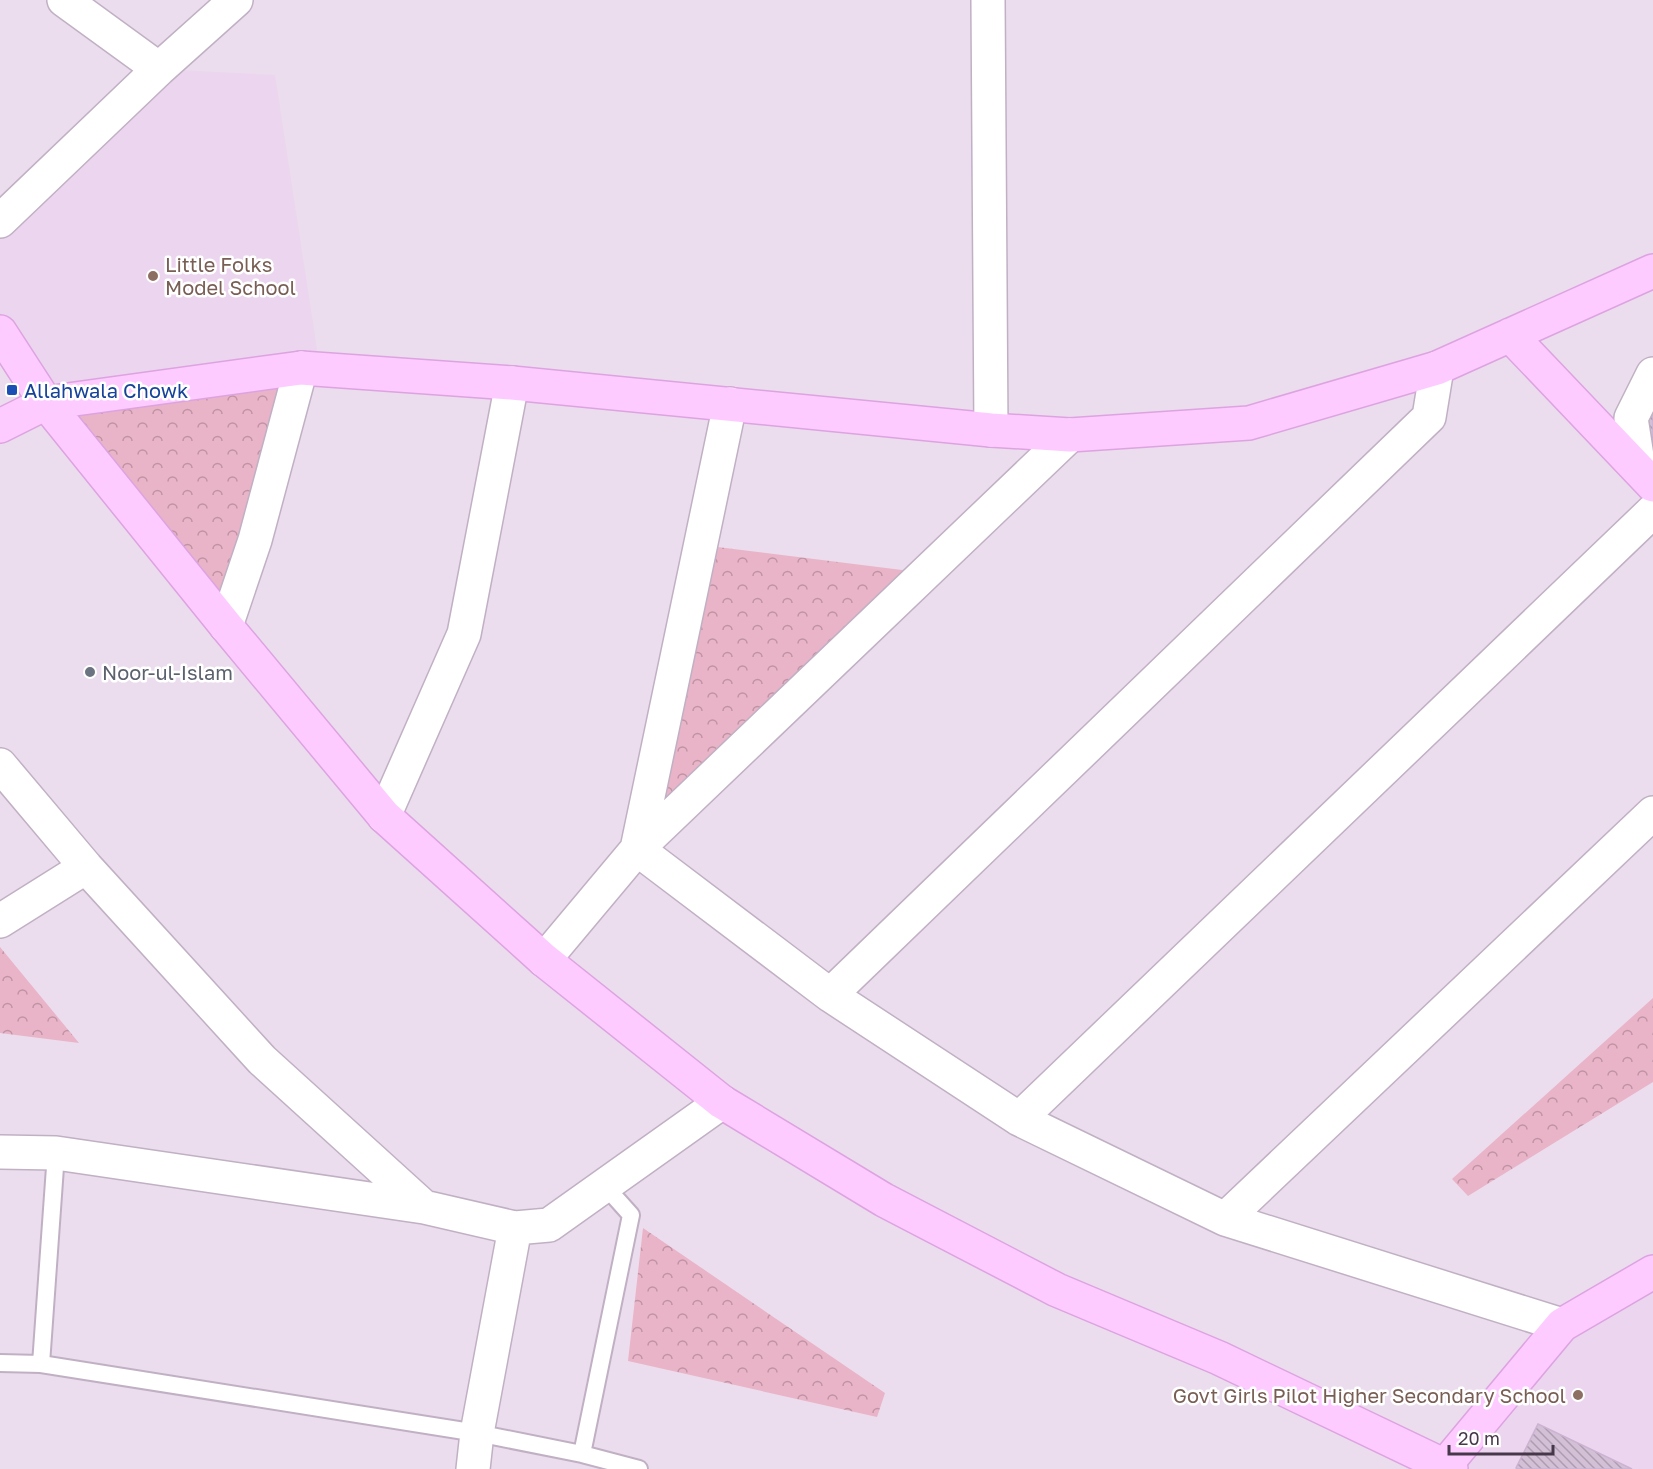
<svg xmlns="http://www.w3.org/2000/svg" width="1653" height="1469" viewBox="0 0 1653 1469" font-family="'Golos Text',sans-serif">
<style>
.residential{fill:#ebdded}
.education{fill:#ecd5ee}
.forest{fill:url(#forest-crowns)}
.building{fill:url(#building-back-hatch);stroke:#ccb3d2;stroke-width:1.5}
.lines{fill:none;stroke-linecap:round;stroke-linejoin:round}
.lane-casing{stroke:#c1b0c4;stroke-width:20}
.street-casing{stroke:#c1b0c4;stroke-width:36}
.secondary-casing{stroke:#dda3e1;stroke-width:36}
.lane{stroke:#fff;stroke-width:16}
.street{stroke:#fff;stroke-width:33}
.secondary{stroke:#fdcbff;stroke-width:33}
.education-dot{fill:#8d6e63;stroke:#fff;stroke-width:2}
.transit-dot{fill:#1a4fb4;stroke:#fff;stroke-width:2}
.worship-dot{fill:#6b7280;stroke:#fff;stroke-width:2}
.labels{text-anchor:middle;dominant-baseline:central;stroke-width:5;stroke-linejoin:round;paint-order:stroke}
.education-label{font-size:20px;fill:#785e54;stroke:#fff;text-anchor:start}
.transit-label{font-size:20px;fill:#164399;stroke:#fff;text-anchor:start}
.worship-label{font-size:20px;fill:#5b616d;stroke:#fff;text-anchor:start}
</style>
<defs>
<pattern id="forest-crowns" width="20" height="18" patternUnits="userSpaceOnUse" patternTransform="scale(1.5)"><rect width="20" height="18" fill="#e9b4c7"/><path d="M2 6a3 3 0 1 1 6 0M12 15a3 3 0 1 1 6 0" fill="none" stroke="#bf93a4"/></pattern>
<pattern id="building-back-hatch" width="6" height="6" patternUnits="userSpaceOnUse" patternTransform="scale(1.5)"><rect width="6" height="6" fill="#d3c0d7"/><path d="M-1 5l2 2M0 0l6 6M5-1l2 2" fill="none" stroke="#ad9db0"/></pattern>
</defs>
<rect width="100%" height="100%" fill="#f4ebf5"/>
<path class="residential" d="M0,0H1653V1469H0Z"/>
<path class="education" d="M159,69L275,75L320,369L46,403L0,332V221Z
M1653,1272V1469H1451L1562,1325Z"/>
<path class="forest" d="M301,368L226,626L46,403Z
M701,545L926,573L637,849Z
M0,947L79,1043L0,1033Z
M1653,998V1082L1468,1196L1452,1179Z
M643,1228L885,1393L877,1417L628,1361Z"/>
<path class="building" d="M1653,390V468L1644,419Z
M1538,1424L1632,1469H1518L1516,1468Z"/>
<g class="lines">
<defs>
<path id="lane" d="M0,1363L41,1364L477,1433L582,1454L639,1469
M41,1364L56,1153
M582,1454L631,1215L605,1186"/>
<path id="street" d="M64,0L159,69
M988,0L991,430
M0,221L159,69L236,0
M730,404L637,849L830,995L1019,1119L1225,1219L1562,1325
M1639,469L1631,418L1653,374
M226,626L255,540L301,368
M0,765L86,867L262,1060L424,1207L515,1228L549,1225L722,1102
M384,816L464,634L512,383
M0,921L86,867
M544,960L637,849L1070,435
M830,995L1429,417L1437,368
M1019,1119L1653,511
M0,1152L56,1153L424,1207
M1225,1219L1653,813
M473,1469L477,1433L515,1228"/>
<path id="secondary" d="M0,332L46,403L226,626L384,816L544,960L722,1102L884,1200L1057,1290L1219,1358L1451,1469
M1510,335L1653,485
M0,426L46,403L301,368L512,383L991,430L1070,435L1249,423L1437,368L1653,271
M1442,1469L1562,1325L1653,1272"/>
</defs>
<use href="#lane" class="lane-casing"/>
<use href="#street" class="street-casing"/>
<use href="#secondary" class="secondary-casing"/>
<use href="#lane" class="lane"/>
<use href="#street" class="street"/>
<use href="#secondary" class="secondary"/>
</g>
<g class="education-dot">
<circle cx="153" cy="276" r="6"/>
<circle cx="1578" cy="1395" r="6"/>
</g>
<rect class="transit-dot" x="6" y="384" width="12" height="12" rx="3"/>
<circle class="worship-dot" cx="90" cy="672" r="6"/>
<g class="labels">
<g class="education-label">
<text x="165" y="264">Little Folks<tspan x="165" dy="23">Model School</tspan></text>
<text x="1566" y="1395" text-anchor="end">Govt Girls Pilot Higher Secondary School</text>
</g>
<g class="transit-label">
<text x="24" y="390">Allahwala Chowk</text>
</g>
<g class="worship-label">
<text x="102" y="672">Noor-ul-Islam</text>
</g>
</g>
<path d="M1449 1445v9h104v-9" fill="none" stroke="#46384a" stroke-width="3"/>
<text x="1458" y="1445" font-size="18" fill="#46384a" stroke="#ffffff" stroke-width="4.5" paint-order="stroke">20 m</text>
</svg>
